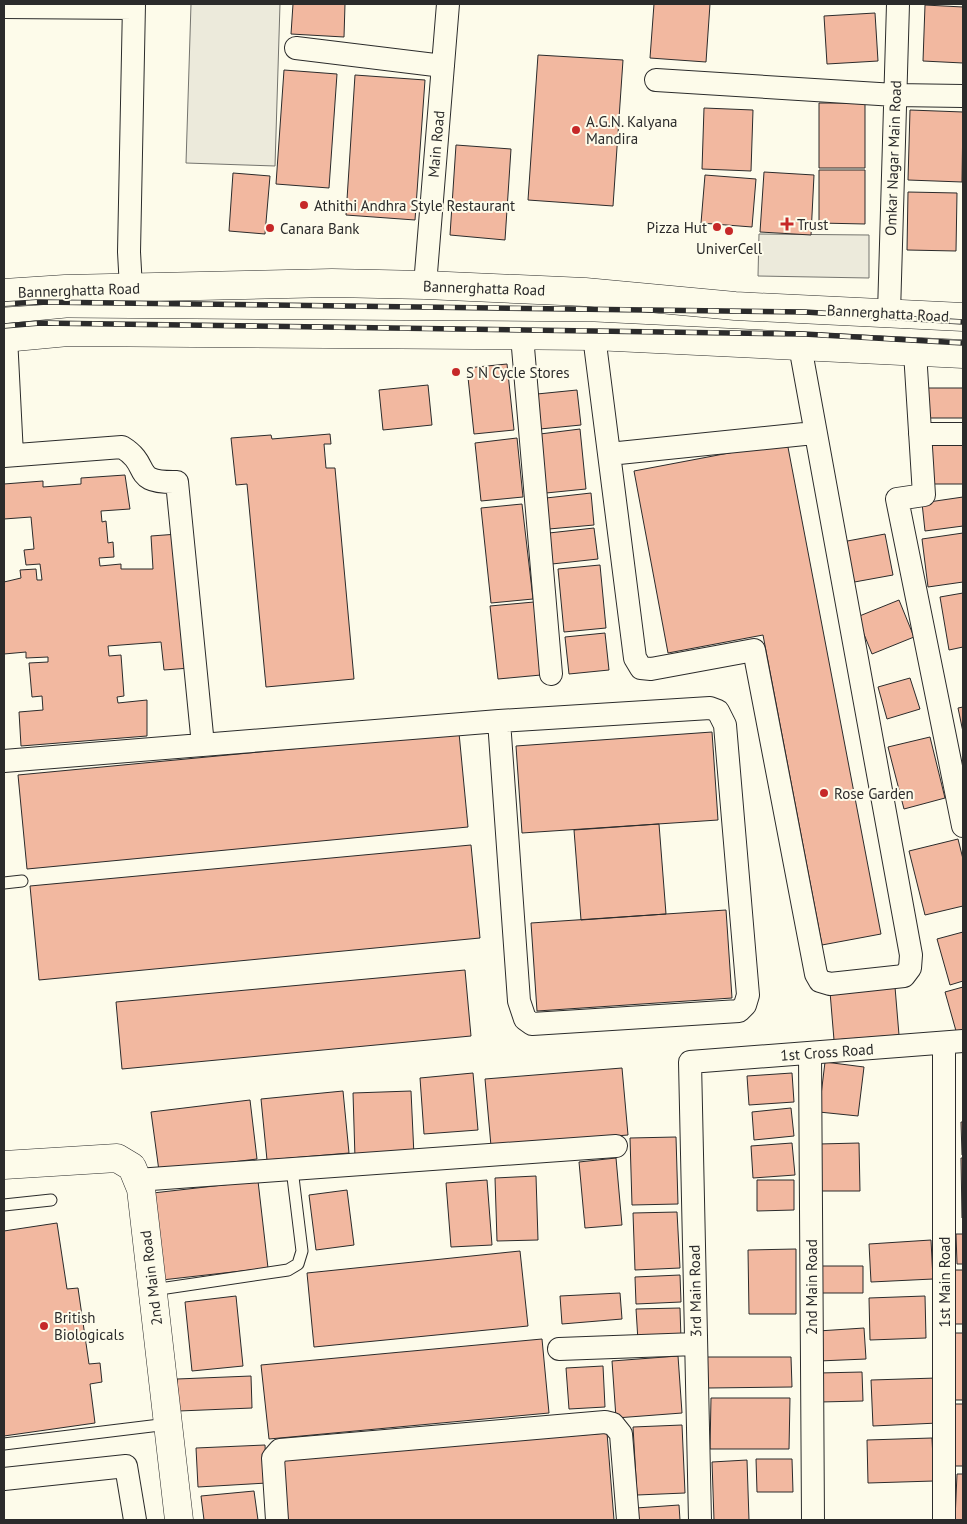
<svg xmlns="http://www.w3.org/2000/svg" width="967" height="1524" viewBox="0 0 967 1524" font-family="'PT Sans',sans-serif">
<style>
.parking{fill:#eceadb;stroke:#74746e}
.building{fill:#f2b8a0;stroke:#2b2b2b}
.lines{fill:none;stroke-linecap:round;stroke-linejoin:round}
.service-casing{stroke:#2b2b2b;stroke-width:13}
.minor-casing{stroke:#2b2b2b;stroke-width:24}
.tertiary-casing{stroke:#2b2b2b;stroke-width:29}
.primary-casing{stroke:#2b2b2b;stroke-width:29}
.service{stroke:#fdfbea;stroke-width:11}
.minor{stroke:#fdfbea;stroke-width:22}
.tertiary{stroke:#fdfbea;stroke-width:28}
.primary{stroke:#fdfbea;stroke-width:28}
.rail-casing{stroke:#2b2b2b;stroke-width:5.5}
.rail{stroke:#fdfbea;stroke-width:4;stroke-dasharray:11;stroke-linecap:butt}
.poi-dot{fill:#c62828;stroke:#fdfbea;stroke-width:2}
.labels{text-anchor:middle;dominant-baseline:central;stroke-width:4;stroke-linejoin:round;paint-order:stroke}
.poi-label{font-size:15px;fill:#2b2b2b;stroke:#fdfbea;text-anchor:start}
.street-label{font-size:15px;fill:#2b2b2b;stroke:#fdfbea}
</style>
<rect width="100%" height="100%" fill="#fdfbea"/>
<path class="parking" d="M191,4H280L275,166L186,163Z
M759,234L869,235V278L758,276Z"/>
<path class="building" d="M293,4H345L344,37L291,34Z
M654,4H710L706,62L650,58Z
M925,5L963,7V63L923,61Z
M875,13L878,61L827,64L824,16Z
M538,55L623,60L613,206L528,200Z
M284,70L337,74L329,188L276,184Z
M355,75L425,80L415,220L346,215Z
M819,103H865V168H819Z
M704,108L753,110L751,171L702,169Z
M910,110L963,112L962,182L908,180Z
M456,145L511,149L505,240L450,235Z
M819,170H865V224L819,223Z
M764,172L814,175L811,235L760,232Z
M233,173L270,176L265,234L229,231Z
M705,175L756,179L752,227L701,223Z
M908,192L957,193L956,251L907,250Z
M507,364L514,430L474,434L467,368Z
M428,385L432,425L383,430L379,390Z
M928,388H963V418H928Z
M577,390L581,425L540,429L537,394Z
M580,429L586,489L546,493L540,434Z
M330,434L331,444H324L326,468H335L354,679L266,687L247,484L236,485L231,438L271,435L272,439Z
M517,438L523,497L481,501L475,443Z
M787,442L881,934L822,945L763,635L668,653L634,471Z
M929,444H963V484H929Z
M125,475L130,509L101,511L102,522L106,521L108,543L113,542L114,557L99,558L100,566L121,564V569H153L151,536L178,534L190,668L164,670L161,642L108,646L109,656L121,655L124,696L117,697L118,703L147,700V736L21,746L19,712L43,710L42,696L32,697L29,663L48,662V657L26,658V652L4,654V582L21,578L20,570L36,569L37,580H42L40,564L26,565L24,550L34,549L31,517L4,519V484L43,481V487L81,484V478Z
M591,493L594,525L549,529L546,498Z
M963,497V526L925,531L922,503Z
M522,504L533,599L491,603L481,508Z
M594,528L598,559L552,564L549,533Z
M963,533V582L928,587L922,539Z
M885,534L893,575L849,583L842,542Z
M600,565L606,628L564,632L558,569Z
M963,593V647L949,650L940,597Z
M899,600L914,637L872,654L857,617Z
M534,602L541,675L498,679L490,606Z
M605,633L609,670L569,674L565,637Z
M910,678L920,709L887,719L878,687Z
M963,707V732L958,708Z
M712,732L718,820L522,833L516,746Z
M459,733L468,827L27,869L18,775Z
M930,737L945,798L904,809L888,747Z
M659,824L666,914L581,920L574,830Z
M958,839L963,859V906L925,915L909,851Z
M471,845L480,938L39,980L30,886Z
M726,910L732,998L537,1011L531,923Z
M963,932V981L950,985L937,939Z
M465,970L471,1036L122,1069L116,1002Z
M895,987L899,1035L834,1040L830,992Z
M963,987V1037L958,1038L945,992Z
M825,1062L864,1067L858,1116L819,1112Z
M622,1068L628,1135L491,1146L485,1079Z
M473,1073L478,1130L424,1134L420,1078Z
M792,1073L794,1102L749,1105L747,1076Z
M343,1091L349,1153L267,1160L261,1099Z
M411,1091L414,1156L355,1158L353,1093Z
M250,1100L257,1159L159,1171L151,1112Z
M791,1108L794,1136L754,1140L752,1112Z
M961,1122H963V1155H962Z
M676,1137L678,1204L632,1205L630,1138Z
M792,1143L795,1175L753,1178L751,1146Z
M859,1143L860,1191H819V1144Z
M616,1158L622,1225L585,1228L579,1162Z
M961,1158H963V1218H962Z
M536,1176L538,1240L497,1241L495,1178Z
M487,1180L492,1245L451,1247L446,1183Z
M757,1180H794V1210L757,1211Z
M258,1181L268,1268L162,1280L153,1193Z
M347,1190L354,1245L316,1250L309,1195Z
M677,1212L680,1268L635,1270L633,1213Z
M57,1223L67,1289L78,1288L89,1364L100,1363L102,1382L90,1384L95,1423L4,1436V1231Z
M956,1234H963V1264H957Z
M931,1240L933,1279L871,1282L869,1244Z
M796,1249V1314H749L748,1250Z
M520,1251L528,1326L314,1347L307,1273Z
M815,1266H863V1293H815Z
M954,1270H963V1324H955Z
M680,1275L681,1302L636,1304L635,1277Z
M620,1293L622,1319L562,1324L560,1296Z
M236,1296L243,1366L192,1371L185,1302Z
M925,1296L926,1338L870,1340L869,1298Z
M680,1308L681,1340L638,1341L636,1309Z
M864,1328L866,1359L819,1361L818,1331Z
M951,1333H963V1400H951Z
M542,1339L549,1413L269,1439L261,1365Z
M678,1356L682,1413L616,1418L612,1361Z
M707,1357H791L792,1387L708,1388Z
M603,1366L605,1407L569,1409L566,1368Z
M862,1372L863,1401L820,1402L819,1373Z
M251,1376L252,1408L179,1411L177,1379Z
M937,1378L938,1423L873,1426L871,1380Z
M711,1398H790L789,1449H710Z
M955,1404H963V1466H952Z
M682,1425L685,1493L637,1495L633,1427Z
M607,1433L614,1520H284L279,1459Z
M932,1438L934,1481L868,1483L867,1440Z
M265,1445L267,1483L198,1487L196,1448Z
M756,1459H792L793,1492H757Z
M747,1460L749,1520H714L712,1462Z
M957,1474H963V1520H955Z
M254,1491L258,1520H204L201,1496Z
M679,1505L680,1520H637L636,1508Z"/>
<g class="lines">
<defs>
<path id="service" d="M4,883L22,881
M4,1205L51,1200
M153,1290L288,1270L298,1264L302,1251L292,1169
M4,1444L168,1424"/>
<path id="minor" d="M4,7L134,8
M296,48L443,66
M656,80L895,95L963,96
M425,285L448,4
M131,288L129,252L134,4
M889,313L898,4
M522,336L551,674
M594,336L635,658L641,668L651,669L754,650L816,974L820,981L830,984L904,976L910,968L911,955L800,346
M6,337L12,455
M915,352L924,495L897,499L963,826
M920,434H963
M609,454L814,433
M4,456L122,447C153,466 129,483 177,482L203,745
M4,761L499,721L710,708L718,711L725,725L748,995L745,1005L739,1011L532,1024L525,1019L519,1001L499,721
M810,1053L813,1520
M137,1180L616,1146
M559,1349L696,1344
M4,1479L126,1466L135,1520
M277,1520L273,1458L280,1450L605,1422L613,1424L621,1434L628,1520
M700,1520L690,1062L963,1041
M944,1520V1043"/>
<path id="tertiary" d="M4,1165L117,1158L132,1167L141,1189L179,1520"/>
<path id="primary" d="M4,293L65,289L332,283L425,285L585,292L735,306L963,317
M4,338L68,332L594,336L963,354"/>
</defs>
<use href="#service" class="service-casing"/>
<use href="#minor" class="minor-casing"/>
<use href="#tertiary" class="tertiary-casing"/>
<use href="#primary" class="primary-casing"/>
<use href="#service" class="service"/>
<use href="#minor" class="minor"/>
<use href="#tertiary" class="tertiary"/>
<use href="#primary" class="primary"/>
<defs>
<path id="rail" d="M4,304L38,302L805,312L963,322
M4,326L40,323L804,334L963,343"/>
</defs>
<use href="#rail" class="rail-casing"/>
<use href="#rail" class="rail"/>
</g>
<g class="poi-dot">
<circle cx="576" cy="130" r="5"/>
<circle cx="304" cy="205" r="5"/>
<path d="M784.5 216.5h5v5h5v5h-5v5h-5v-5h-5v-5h5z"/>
<circle cx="717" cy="227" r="5"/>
<circle cx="270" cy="228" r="5"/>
<circle cx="729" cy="231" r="5"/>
<circle cx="456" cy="372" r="5"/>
<circle cx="824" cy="793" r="5"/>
<circle cx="44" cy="1326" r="5"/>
</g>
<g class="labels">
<g class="poi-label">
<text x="586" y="121">A.G.N. Kalyana<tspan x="586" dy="17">Mandira</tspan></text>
<text x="314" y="205">Athithi Andhra Style Restaurant</text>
<text x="797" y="224">Trust</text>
<text x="707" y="227" text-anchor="end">Pizza Hut</text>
<text x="280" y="228">Canara Bank</text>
<text x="729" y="248" text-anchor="middle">UniverCell</text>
<text x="466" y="372">S N Cycle Stores</text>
<text x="834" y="793">Rose Garden</text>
<text x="54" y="1317">British<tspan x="54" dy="17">Biologicals</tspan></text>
</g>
<g class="street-label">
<text transform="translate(436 144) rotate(-85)">Main Road</text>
<text transform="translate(893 158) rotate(-88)">Omkar Nagar Main Road</text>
<text transform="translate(484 288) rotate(2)">Bannerghatta Road</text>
<text transform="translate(79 290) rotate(-2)">Bannerghatta Road</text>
<text transform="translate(888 313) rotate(3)">Bannerghatta Road</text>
<text transform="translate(827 1052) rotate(-4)">1st Cross Road</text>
<text transform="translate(151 1278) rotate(-97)">2nd Main Road</text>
<text transform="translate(944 1282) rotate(-90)">1st Main Road</text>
<text transform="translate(811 1287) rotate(-90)">2nd Main Road</text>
<text transform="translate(695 1291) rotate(-91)">3rd Main Road</text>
</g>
</g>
<rect width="967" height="1524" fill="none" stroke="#2b2b2b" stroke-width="10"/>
</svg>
